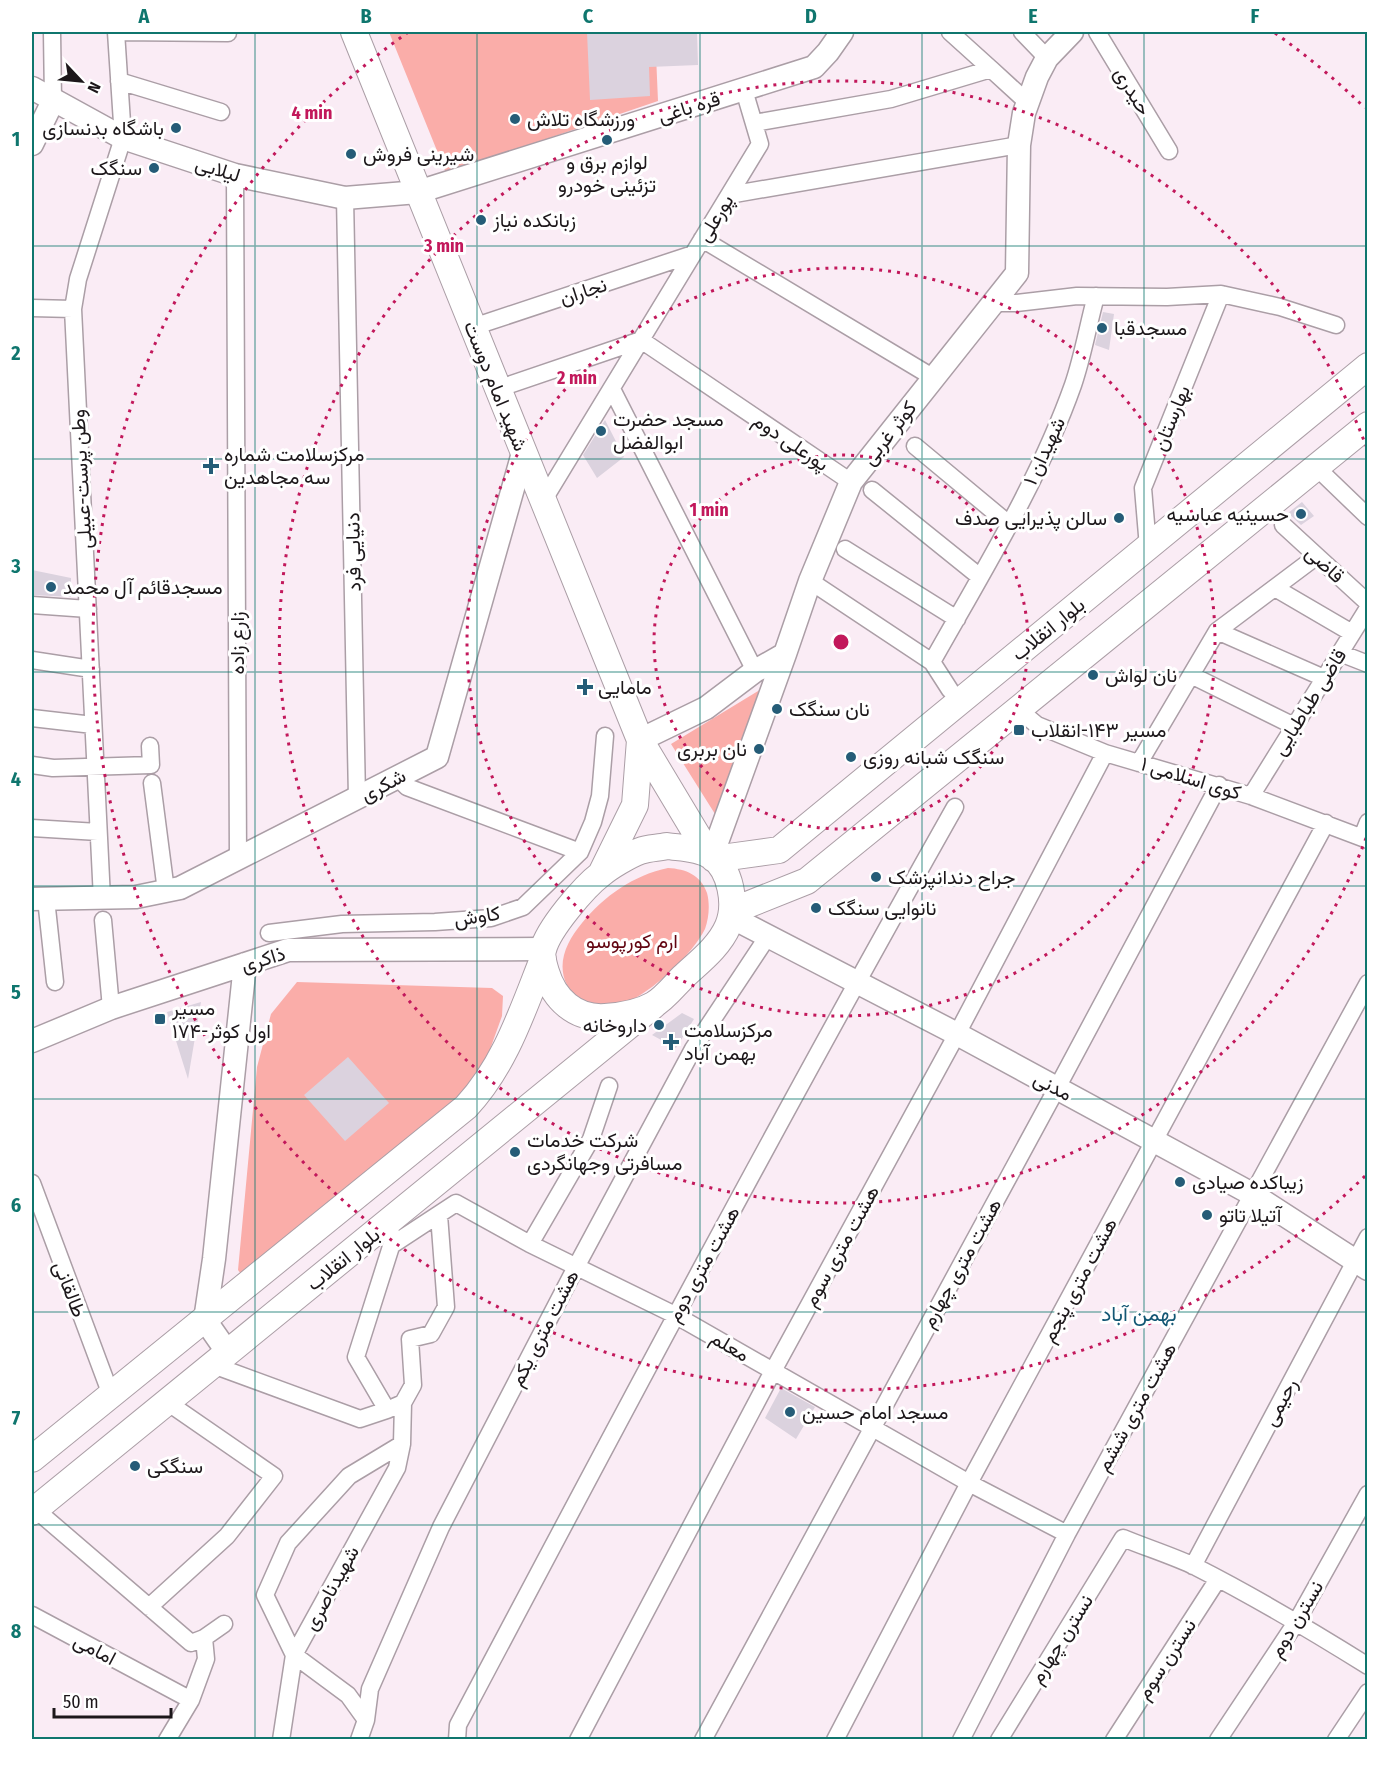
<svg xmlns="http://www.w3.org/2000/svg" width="1399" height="1771" viewBox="0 0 1399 1771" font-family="'Fira Sans Condensed',Vazirmatn,sans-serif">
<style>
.green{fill:#faada9}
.building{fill:#dbd2de}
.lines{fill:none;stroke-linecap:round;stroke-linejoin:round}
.street-casing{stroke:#ab9ea6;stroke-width:19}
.secondary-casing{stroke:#ab9ea6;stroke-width:25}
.primary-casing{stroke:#ab9ea6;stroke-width:28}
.street{stroke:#fff;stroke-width:16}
.secondary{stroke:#fff;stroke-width:22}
.primary{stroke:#fff;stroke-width:26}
.grid{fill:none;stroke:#0f766e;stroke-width:1.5;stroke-opacity:0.55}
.ring{fill:none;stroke:#c2185b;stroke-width:3;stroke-dasharray:3 6}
.poi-dot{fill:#255c77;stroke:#fff;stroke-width:2}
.labels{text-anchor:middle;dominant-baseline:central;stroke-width:6;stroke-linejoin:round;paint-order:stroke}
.street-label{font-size:20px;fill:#1c171a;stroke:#fff}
.poi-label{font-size:20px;fill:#1c171a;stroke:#fff;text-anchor:start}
.park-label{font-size:20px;fill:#620511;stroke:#fff}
.neighbourhood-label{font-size:21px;fill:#135774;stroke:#fff}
.centre{fill:#c2185b;stroke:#fff;stroke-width:3}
.ring-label{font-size:18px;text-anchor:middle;font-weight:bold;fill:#c2185b;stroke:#fff;stroke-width:6;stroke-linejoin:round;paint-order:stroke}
.neatline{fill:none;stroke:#0f766e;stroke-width:2}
.grid-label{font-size:20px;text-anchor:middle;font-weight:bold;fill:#0f766e}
</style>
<rect width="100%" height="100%" fill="#faecf5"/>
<path class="green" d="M389,32H655L658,101L446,173Z
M763,688L715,814L671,744Z
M668,868C686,869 701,875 707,893C710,904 709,918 705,929C692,956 640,1005 609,1008C593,1009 574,1000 567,985C556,963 567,941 582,923C604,896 634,875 668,868Z
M297,982L492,988L503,996L502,1016L488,1055L460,1096L241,1274L238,1270L257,1067L271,1014Z"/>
<path class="building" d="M587,32H648V34L697,32L698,65L649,67L650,96L590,100Z
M1103,312L1114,314L1109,350L1095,345Z
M605,420L624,457L597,478L583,455Z
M1302,502L1314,516L1301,525L1288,513Z
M32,570L71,578V597L32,595Z
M201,1002L188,1079L167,1012Z
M682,1013L694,1019L676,1048L652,1035Z
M348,1057L389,1103L345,1141L304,1095Z
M781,1388L815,1407L796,1439L765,1418Z"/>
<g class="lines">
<defs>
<path id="street" d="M52,32L53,101
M116,32L228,33
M950,32L991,69
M1022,32L1047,58
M1097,32L1169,151
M119,81L221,112
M754,123L891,99L991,69L1027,102
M235,175L238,860
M729,195L1019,145
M345,198L357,798
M702,239L934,378
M993,303H1016L1077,296L1167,297L1221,294L1280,307L1336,325
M32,308L73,309
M473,327L693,254
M497,389L641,340L851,482
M612,389L755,671
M915,446L1010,525
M1316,467L1368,517
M872,490L980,577
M543,501L760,144L744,90
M1283,525L1368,603
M1148,547L1143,488L1221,294
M845,549L957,619
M810,581L932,662
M1275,588L1352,633
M32,605L88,609
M1217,631L1324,678
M1340,653L1368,664
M32,660L91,669
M1191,675L1294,726
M950,690L932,662C982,573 1039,481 1073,385C1083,356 1088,325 1096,296
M1019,710L1037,725L1105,753L1251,796L1368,840
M32,718L93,725
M1139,763L1217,631L1317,556
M32,765L53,768L151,765L150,746
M397,777L407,787L580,852
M152,783L166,891
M1251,796L1368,608
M32,828L98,832
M1362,837L1368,822
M46,899L55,982
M102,899L73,309L78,279L123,138L116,32
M103,920L111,1008
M269,933L342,924L435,922L491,918L523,907L580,852L593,822L600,796L605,736
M32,1183L111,1395
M530,1244L591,1139L609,1086
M392,1245L456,1203L530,1244L675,1315L969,1483L1067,1534
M213,1365L360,1419L387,1410
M403,1403L413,1385L410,1339L431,1334L446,1307L439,1215
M35,1509L191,1643L204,1638L224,1624
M1193,1566L1368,1237
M149,1607L227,1536L274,1476L167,1402
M32,1615L191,1700
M366,1720L348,1695L294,1655L265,1595L288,1543L349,1476L402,1444L403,1403L387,1410L356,1357L394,1237
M167,1740L191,1700L206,1659L204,1638
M281,1740L294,1655L397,1468L402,1444
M359,1740L366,1720L370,1689L441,1527L576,1267L693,1049L768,936
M457,1740L458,1725C621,1417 784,1110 955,807
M578,1740L773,1371L957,1034L1105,753
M703,1740L1057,1088L1219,785
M835,1740L969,1483L1326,823
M961,1740L1067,1534L1368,983
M999,1740L1123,1538C1147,1548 1173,1556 1196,1567C1255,1597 1312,1631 1368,1666
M1114,1740L1218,1579
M1218,1740L1297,1621L1368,1494
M1336,1740L1368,1692"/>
<path id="secondary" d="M32,88L123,138L235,175L345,198L418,192L814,67L828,52L842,32
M32,144L53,101
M640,740L706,708L755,671L785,654
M712,856L785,654L810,581L851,482L1017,273L1019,145L1024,113L1037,77L1047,58L1072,32
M32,899L136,897L180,888L437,757L523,453
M731,917L957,1034L1252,1194L1368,1269
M32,1041L111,1008L288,950L543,949
M228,1353L205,1320L214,1259L245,964"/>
<path id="primary" d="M354,32L640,740L709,855
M667,846C680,848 699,848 711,856C731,869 737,905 728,926C719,947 699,962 683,977C674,986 664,999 653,1005C639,1013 621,1016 605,1017C575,1019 554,999 546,972C544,965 541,957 543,950C548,929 584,887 601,874C609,867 629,855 640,851C648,848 658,848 667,846Z
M714,859L779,850L1368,366
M601,874L635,805L640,740
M732,911L807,881L1368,425
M32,1459L466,1107C505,1065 522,1012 543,959
M32,1512L654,1005"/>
</defs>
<use href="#street" class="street-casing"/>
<use href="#secondary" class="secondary-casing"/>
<use href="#primary" class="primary-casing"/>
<use href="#street" class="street"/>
<use href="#secondary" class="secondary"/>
<use href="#primary" class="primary"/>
</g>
<path class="grid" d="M255,32V1740M477,32V1740M700,32V1740M922,32V1740M1144,32V1740M32,246H1368M32,459H1368M32,672H1368M32,886H1368M32,1099H1368M32,1312H1368M32,1525H1368"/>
<g class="ring">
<circle cx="841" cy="642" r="187"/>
<circle cx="841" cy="642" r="374"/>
<path d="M1366 838A561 561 0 1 1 1366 446"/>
<path d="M1365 1176A748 748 0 1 1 407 33M1275 33A748 748 0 0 1 1365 108"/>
</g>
<g class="poi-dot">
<circle cx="515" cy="119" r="6"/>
<circle cx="176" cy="128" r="6"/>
<circle cx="607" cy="140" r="6"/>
<circle cx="351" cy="154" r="6"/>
<circle cx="154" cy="168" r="6"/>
<circle cx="481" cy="220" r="6"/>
<circle cx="1102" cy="328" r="6"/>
<circle cx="601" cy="431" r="6"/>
<path d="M208 457h6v6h6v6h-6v6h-6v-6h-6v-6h6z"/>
<circle cx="1301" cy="514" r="6"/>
<circle cx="1119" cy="518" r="6"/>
<circle cx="51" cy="587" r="6"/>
<circle cx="1093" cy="675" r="6"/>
<path d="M582 678h6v6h6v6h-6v6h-6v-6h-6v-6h6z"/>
<circle cx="777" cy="709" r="6"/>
<rect x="1013" y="724" width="12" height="12" rx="3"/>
<circle cx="759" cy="749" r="6"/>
<circle cx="851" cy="757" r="6"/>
<circle cx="876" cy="877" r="6"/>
<circle cx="816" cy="908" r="6"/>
<rect x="154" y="1013" width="12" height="12" rx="3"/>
<circle cx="659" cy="1025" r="6"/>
<path d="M668 1033h6v6h6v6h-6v6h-6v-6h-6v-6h6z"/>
<circle cx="515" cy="1152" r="6"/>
<circle cx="1180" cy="1182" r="6"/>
<circle cx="1207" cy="1215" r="6"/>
<circle cx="790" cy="1412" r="6"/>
<circle cx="135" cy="1466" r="6"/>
</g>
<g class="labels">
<g class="street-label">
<text transform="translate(1133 91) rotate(59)">حیدری</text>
<text transform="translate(689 107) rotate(-17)">قره باغی</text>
<text transform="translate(218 169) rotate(17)">لیلابی</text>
<text transform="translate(715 218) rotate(-59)">پورعلی</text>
<text transform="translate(583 291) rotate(-18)">نجاران</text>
<text transform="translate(496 386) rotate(68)">شهید امام دوست</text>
<text transform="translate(1171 418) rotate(-68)">بهارستان</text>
<text transform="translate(889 433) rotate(-52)">کوثر غربی</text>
<text transform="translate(791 442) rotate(34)">پورعلی دوم</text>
<text transform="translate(1044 451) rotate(-65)">شهیدان ۱</text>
<text transform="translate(81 479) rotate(-93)">وطن پرست-عبیلی</text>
<text transform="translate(353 552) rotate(-91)">دنیایی فرد</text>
<text transform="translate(1325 564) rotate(43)">قاضی</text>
<text transform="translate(1048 629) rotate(-39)">بلوار انقلاب</text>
<text transform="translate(237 643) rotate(-90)">زارع زاده</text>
<text transform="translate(1309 702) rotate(-58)">قاضی طباطبایی</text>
<text transform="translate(1191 778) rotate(17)">کوی اسلامی ۱</text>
<text transform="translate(383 785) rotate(-28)">شکری</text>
<text transform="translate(477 916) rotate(-9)">کاوش</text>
<text transform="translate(263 959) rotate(-17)">ذاکری</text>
<text transform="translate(1053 1086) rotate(28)">مدنی</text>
<text transform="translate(841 1246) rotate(-61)">هشت متری سوم</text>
<text transform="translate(343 1259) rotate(-39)">بلوار انقلاب</text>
<text transform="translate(961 1263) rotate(-61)">هشت متری چهارم</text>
<text transform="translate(703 1264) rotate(-61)">هشت متری دوم</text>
<text transform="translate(1079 1280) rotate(-62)">هشت متری پنجم</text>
<text transform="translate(70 1289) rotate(69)">طالقانی</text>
<text transform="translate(544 1328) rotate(-63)">هشت متری یکم</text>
<text transform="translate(730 1346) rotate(30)">معلم</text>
<text transform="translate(1280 1402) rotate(-62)">رحیمی</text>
<text transform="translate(1136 1407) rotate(-61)">هشت متری ششم</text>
<text transform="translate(331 1588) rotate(-61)">شهید‌ناصری</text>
<text transform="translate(1296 1619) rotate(-59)">نسترن دوم</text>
<text transform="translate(1061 1639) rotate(-58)">نسترن چهارم</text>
<text transform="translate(95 1649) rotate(28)">امامی</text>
<text transform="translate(1166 1659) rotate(-57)">نسترن سوم</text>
</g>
<g class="poi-label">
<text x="527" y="119">ورزشگاه تلاش</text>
<text x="164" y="128" text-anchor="end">باشگاه بدنسازی</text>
<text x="363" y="154">شیرینی فروش</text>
<text x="607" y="162" text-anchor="middle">لوازم برق و<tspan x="607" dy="23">تزئینی خودرو</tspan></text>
<text x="142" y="168" text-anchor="end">سنگک</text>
<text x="493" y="220">زبانکده نیاز</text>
<text x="1114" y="328">مسجدقبا</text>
<text x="613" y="419">مسجد حضرت<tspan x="613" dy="23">ابوالفضل</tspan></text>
<text x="224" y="454">مرکزسلامت شماره<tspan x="224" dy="23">سه مجاهدین</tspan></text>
<text x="1289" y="514" text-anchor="end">حسینیه عباسیه</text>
<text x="1107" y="518" text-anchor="end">سالن پذیرایی صدف</text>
<text x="63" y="587">مسجدقائم آل محمد</text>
<text x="1105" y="675">نان لواش</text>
<text x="598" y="687">مامایی</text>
<text x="789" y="709">نان سنگک</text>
<text x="1031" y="730">مسیر ۱۴۳-انقلاب</text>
<text x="747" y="749" text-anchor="end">نان بربری</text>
<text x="863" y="757">سنگک شبانه روزی</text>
<text x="888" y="877">جراح دندانپزشک</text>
<text x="828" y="908">نانوایی سنگک</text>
<text x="172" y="1008">مسیر<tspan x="172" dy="23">۱۷۴-اول کوثر</tspan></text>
<text x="647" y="1025" text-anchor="end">داروخانه</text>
<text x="684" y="1030">مرکزسلامت<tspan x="684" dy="23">بهمن آباد</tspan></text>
<text x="527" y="1140">شرکت خدمات<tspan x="527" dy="23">مسافرتی وجهانگردی</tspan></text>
<text x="1192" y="1182">زیباکده صیادی</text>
<text x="1219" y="1215">آتیلا تاتو</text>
<text x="802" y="1412">مسجد امام حسین</text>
<text x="147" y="1466">سنگکی</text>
</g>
<g class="park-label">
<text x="632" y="941">ارم کورپوسو</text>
</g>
<g class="neighbourhood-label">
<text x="1139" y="1314">بهمن آباد</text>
</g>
</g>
<circle cx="841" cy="642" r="9" class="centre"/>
<g class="ring-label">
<text x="312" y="119">4 min</text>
<text x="444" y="252">3 min</text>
<text x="577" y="384">2 min</text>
<text x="709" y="516">1 min</text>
</g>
<rect width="1399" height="1771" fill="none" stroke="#ffffff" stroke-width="66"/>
<g transform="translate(81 81) rotate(116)" stroke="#ffffff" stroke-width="4.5" paint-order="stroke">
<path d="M0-4.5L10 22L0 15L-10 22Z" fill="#1c171a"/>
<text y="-9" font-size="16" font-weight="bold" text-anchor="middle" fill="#1c171a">N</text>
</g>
<path d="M54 1708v9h117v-9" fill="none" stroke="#1c171a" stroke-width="3"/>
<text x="63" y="1708" font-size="18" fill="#1c171a" stroke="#ffffff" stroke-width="4.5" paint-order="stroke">50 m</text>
<rect x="33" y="33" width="1333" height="1705" class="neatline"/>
<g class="grid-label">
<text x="144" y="23">A</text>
<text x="366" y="23">B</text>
<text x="588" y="23">C</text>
<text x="811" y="23">D</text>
<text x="1033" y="23">E</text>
<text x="1255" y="23">F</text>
<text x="16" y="146">1</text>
<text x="16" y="360">2</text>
<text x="16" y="573">3</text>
<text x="16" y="786">4</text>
<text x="16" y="999">5</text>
<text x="16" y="1212">6</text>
<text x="16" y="1425">7</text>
<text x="16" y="1638">8</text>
</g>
</svg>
